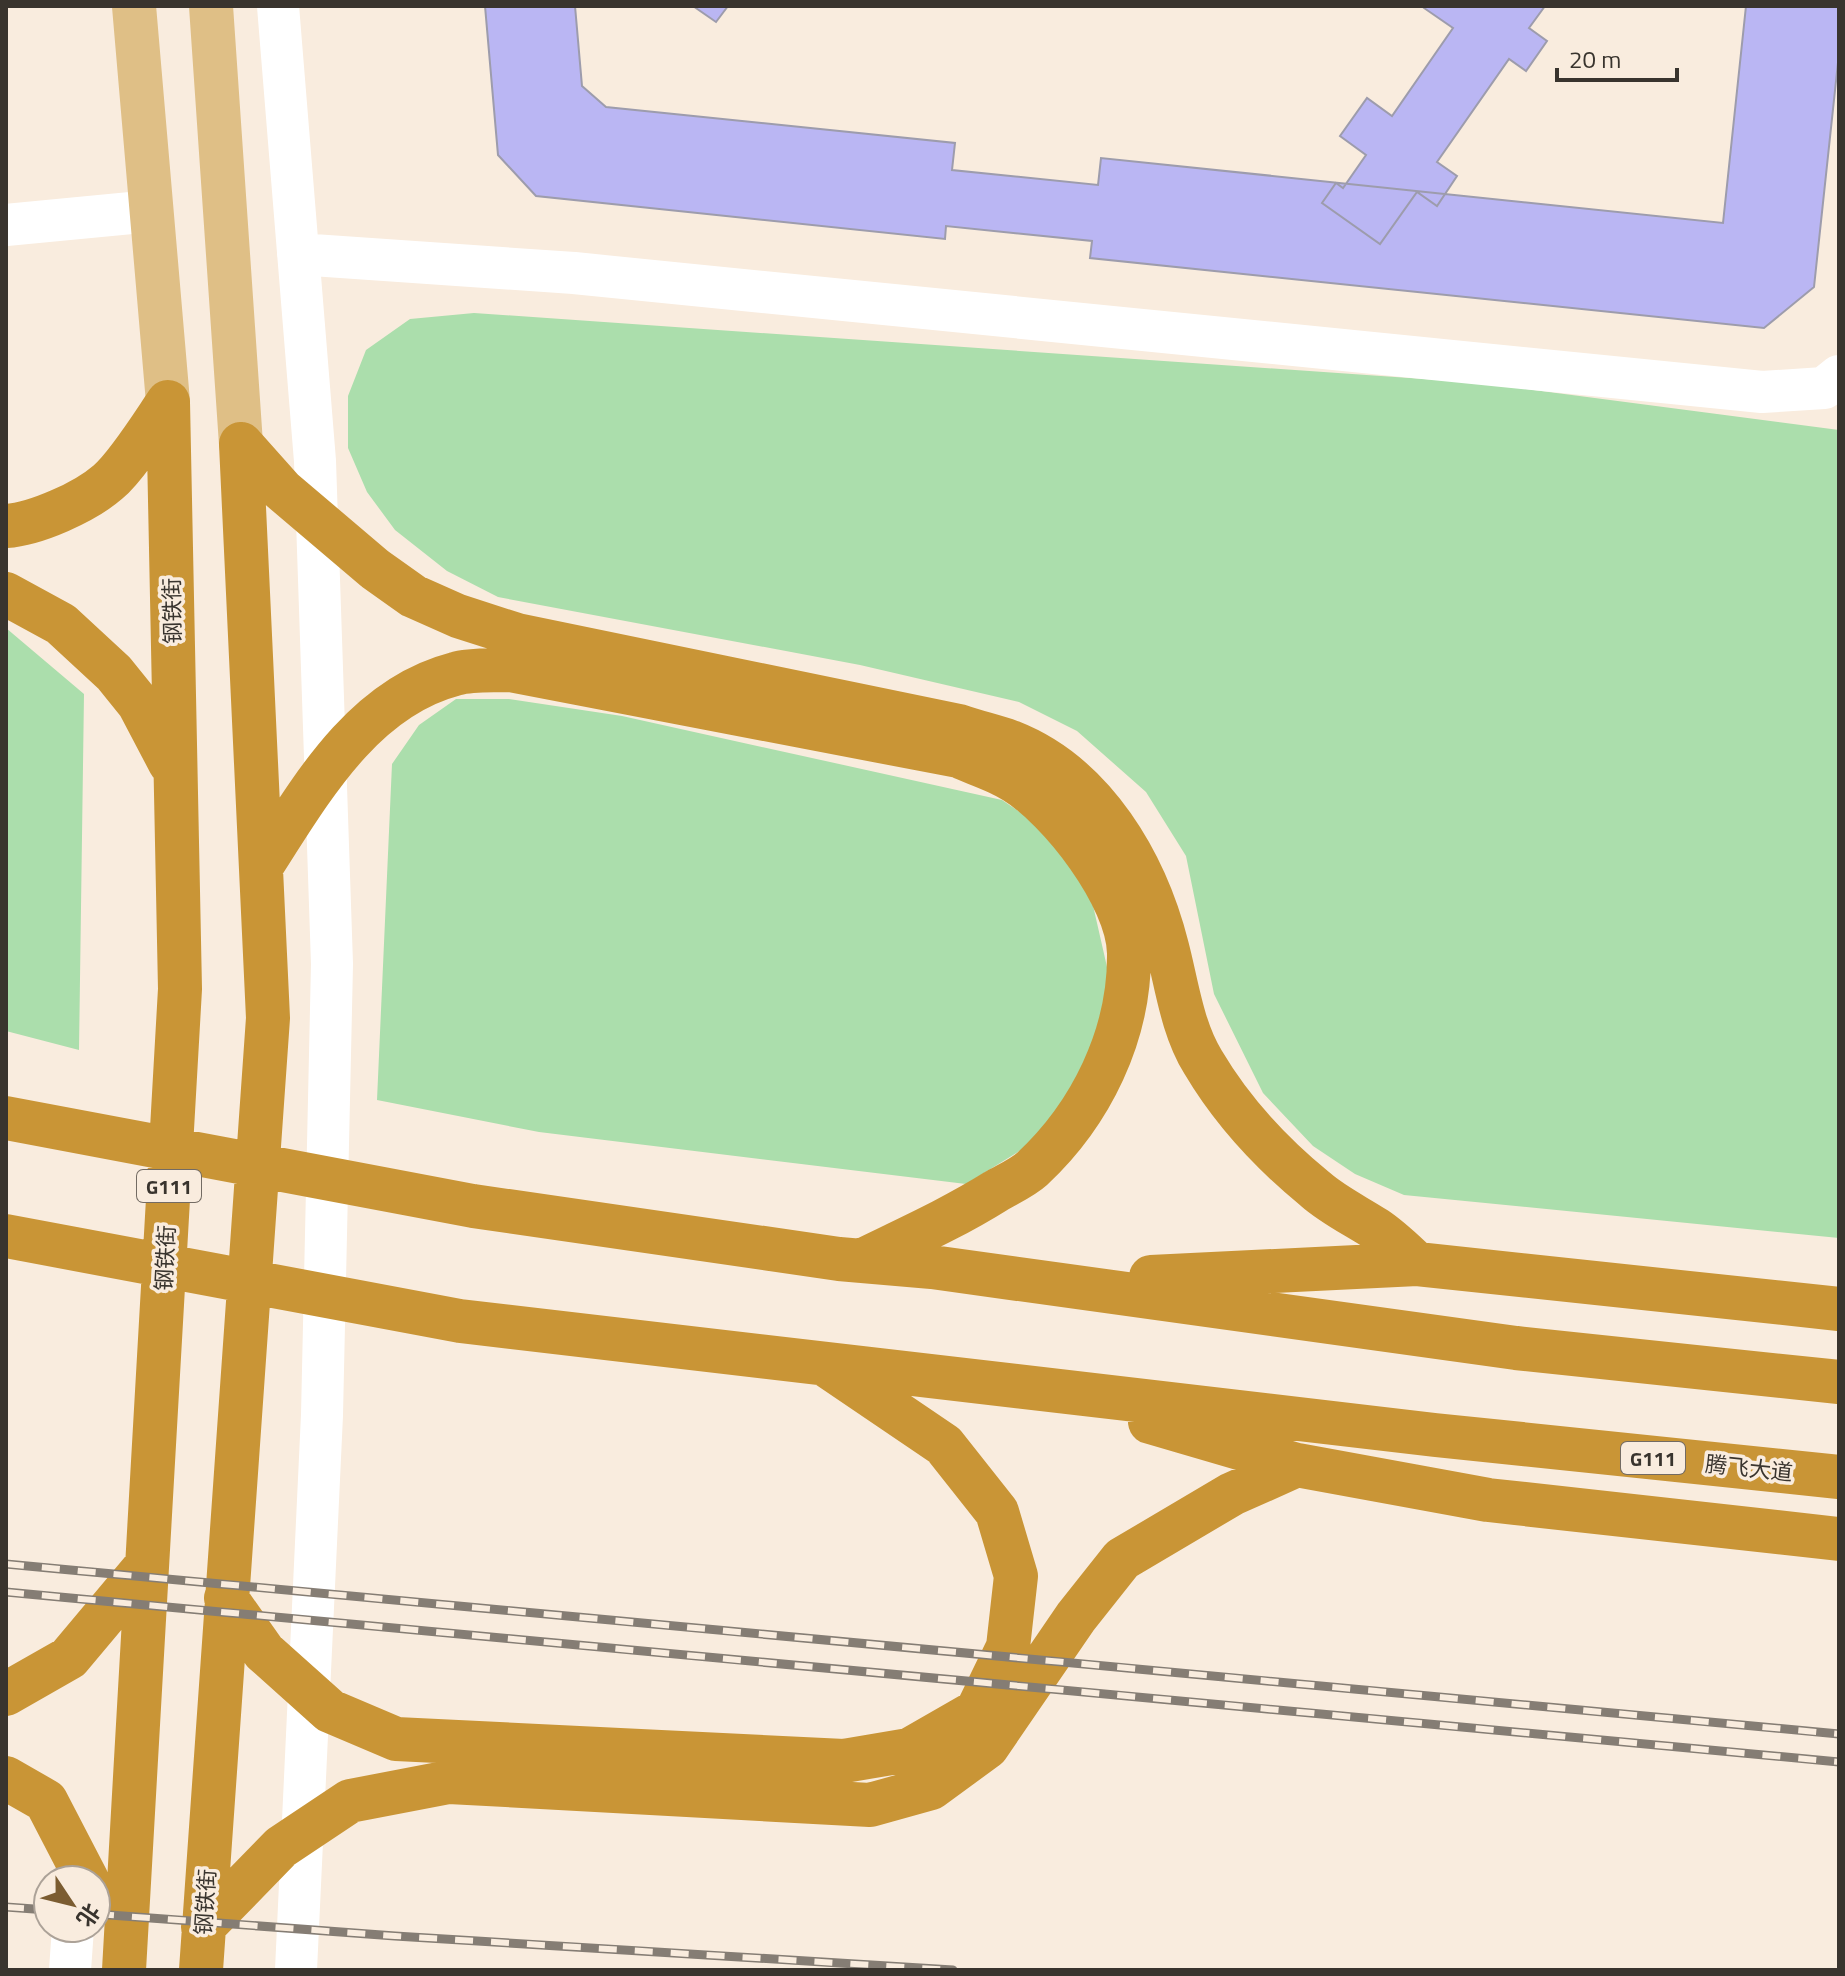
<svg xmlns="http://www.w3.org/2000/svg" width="1845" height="1976" viewBox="0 0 1845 1976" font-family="'Titillium Web','Noto Sans SC',sans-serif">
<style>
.green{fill:#abdeac}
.building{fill:#bab6f3;stroke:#9d9cac;stroke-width:2}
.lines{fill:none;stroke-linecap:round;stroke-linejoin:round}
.minor{stroke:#fff;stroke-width:42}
.major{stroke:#dfbf86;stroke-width:44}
.highway{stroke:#c99536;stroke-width:44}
.rail-casing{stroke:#857d74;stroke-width:9}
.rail{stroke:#f9ecde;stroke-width:6;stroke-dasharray:18;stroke-linecap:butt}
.labels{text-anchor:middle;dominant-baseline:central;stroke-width:7;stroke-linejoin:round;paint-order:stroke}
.shield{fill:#f9ecde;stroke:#736b63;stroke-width:2}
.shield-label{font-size:20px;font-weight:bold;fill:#39342e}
.street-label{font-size:22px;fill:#39342e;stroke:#f9ecde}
</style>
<rect width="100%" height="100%" fill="#f9ecde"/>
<path class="green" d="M474,313L1481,383L1839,430V1238L1404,1195L1355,1174L1313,1146L1263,1093L1214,994L1186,856L1146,792L1077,731L1019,702L860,665L498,597L447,571L395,530L367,492L348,448V396L366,350L410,319Z
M6,628L84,694L79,1050L6,1031Z
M456,699H509L622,716L1002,800L1030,819L1063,853L1092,901L1107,967L1110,998L1097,1047L1066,1102L1034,1142L966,1184L539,1132L377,1100L392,764L419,725Z"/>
<path class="building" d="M485,6H575L582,86L606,107L955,143L952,170L1098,185L1101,158L1723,223L1746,6H1839V53L1814,287L1764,328L1090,258L1092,241L946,226L945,239L536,196L498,155Z
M693,6H728L716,22Z
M1425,6H1545L1529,28L1547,41L1526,71L1509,59L1437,162L1457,176L1437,206L1417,192L1380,244L1322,203L1336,183L1343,188L1366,155L1340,136L1367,98L1392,116L1453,28L1424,8Z"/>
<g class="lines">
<path class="minor" d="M278,6L315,461L332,964L322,1415L296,1970
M6,225L152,211
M298,254L574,273L1762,392L1824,388L1839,376
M70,1970L73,1928"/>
<path class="major" d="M134,6L168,402
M211,6L241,444"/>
<path class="highway" d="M241,444L282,490L375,569L413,596L458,616L517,635L959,726C976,732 994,736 1011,742C1095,775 1146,864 1167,947C1177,985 1182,1028 1203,1062C1232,1111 1271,1153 1315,1189C1333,1205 1356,1216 1376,1229C1391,1239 1404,1252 1417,1264
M6,526C36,524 85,502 108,482C127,466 153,424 168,402
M6,594L61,624L114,673L139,704L170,763
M261,867C310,791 362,698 455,674C472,669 493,671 510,670L958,756C976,764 997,770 1014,781C1060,809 1128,897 1129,953C1130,1035 1091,1114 1032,1169C1022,1178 1008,1184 996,1191C953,1218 906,1239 861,1261
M6,1118L473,1206L839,1259L932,1267L1516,1348L1839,1382
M6,1236L460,1321L1435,1435L1839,1477
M1151,1277L1417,1264L1839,1309
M1150,1422L1297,1465L1488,1500L1839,1539
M226,1598L264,1652L330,1711L396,1739L844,1761L909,1750L977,1711L1008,1647L1016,1576L997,1512L944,1445L829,1367
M6,1694L69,1658L147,1565
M6,1778L46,1801L87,1880
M203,1927L281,1847L350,1801L449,1782L870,1805L931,1788L987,1747L1076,1617L1122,1559L1232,1494L1297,1465
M124,1970L180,989L168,402
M201,1970L268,1018L241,444"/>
<defs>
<path id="rail" d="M6,1564L1839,1734
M6,1592L1839,1762
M6,1907L48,1910
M96,1914L395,1936L953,1970"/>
</defs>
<use href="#rail" class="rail-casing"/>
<use href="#rail" class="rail"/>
</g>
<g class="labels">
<g class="shield">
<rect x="137" y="1170" width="64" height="32" rx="6"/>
<rect x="1621" y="1442" width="64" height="32" rx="6"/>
</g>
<g class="shield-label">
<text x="169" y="1186">G111</text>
<text x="1653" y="1458">G111</text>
</g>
<g class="street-label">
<text transform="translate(172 611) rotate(-91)">钢铁街</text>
<text transform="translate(165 1258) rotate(-87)">钢铁街</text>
<text transform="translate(1749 1468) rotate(6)">腾飞大道</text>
<text transform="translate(205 1902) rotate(-86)">钢铁街</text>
</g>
</g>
<rect width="1845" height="1976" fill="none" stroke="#39342e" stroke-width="16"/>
<g transform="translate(72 1904) rotate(125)"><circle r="38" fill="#f9ecde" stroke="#aca298" stroke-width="2"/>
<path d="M0-6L14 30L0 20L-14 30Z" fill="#7b5c31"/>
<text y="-12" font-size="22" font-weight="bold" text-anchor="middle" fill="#39342e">北</text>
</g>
<path d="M1557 68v12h120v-12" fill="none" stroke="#39342e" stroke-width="4"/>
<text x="1569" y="68" font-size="24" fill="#39342e" stroke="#f9ecde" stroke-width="6" paint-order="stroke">20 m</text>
</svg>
